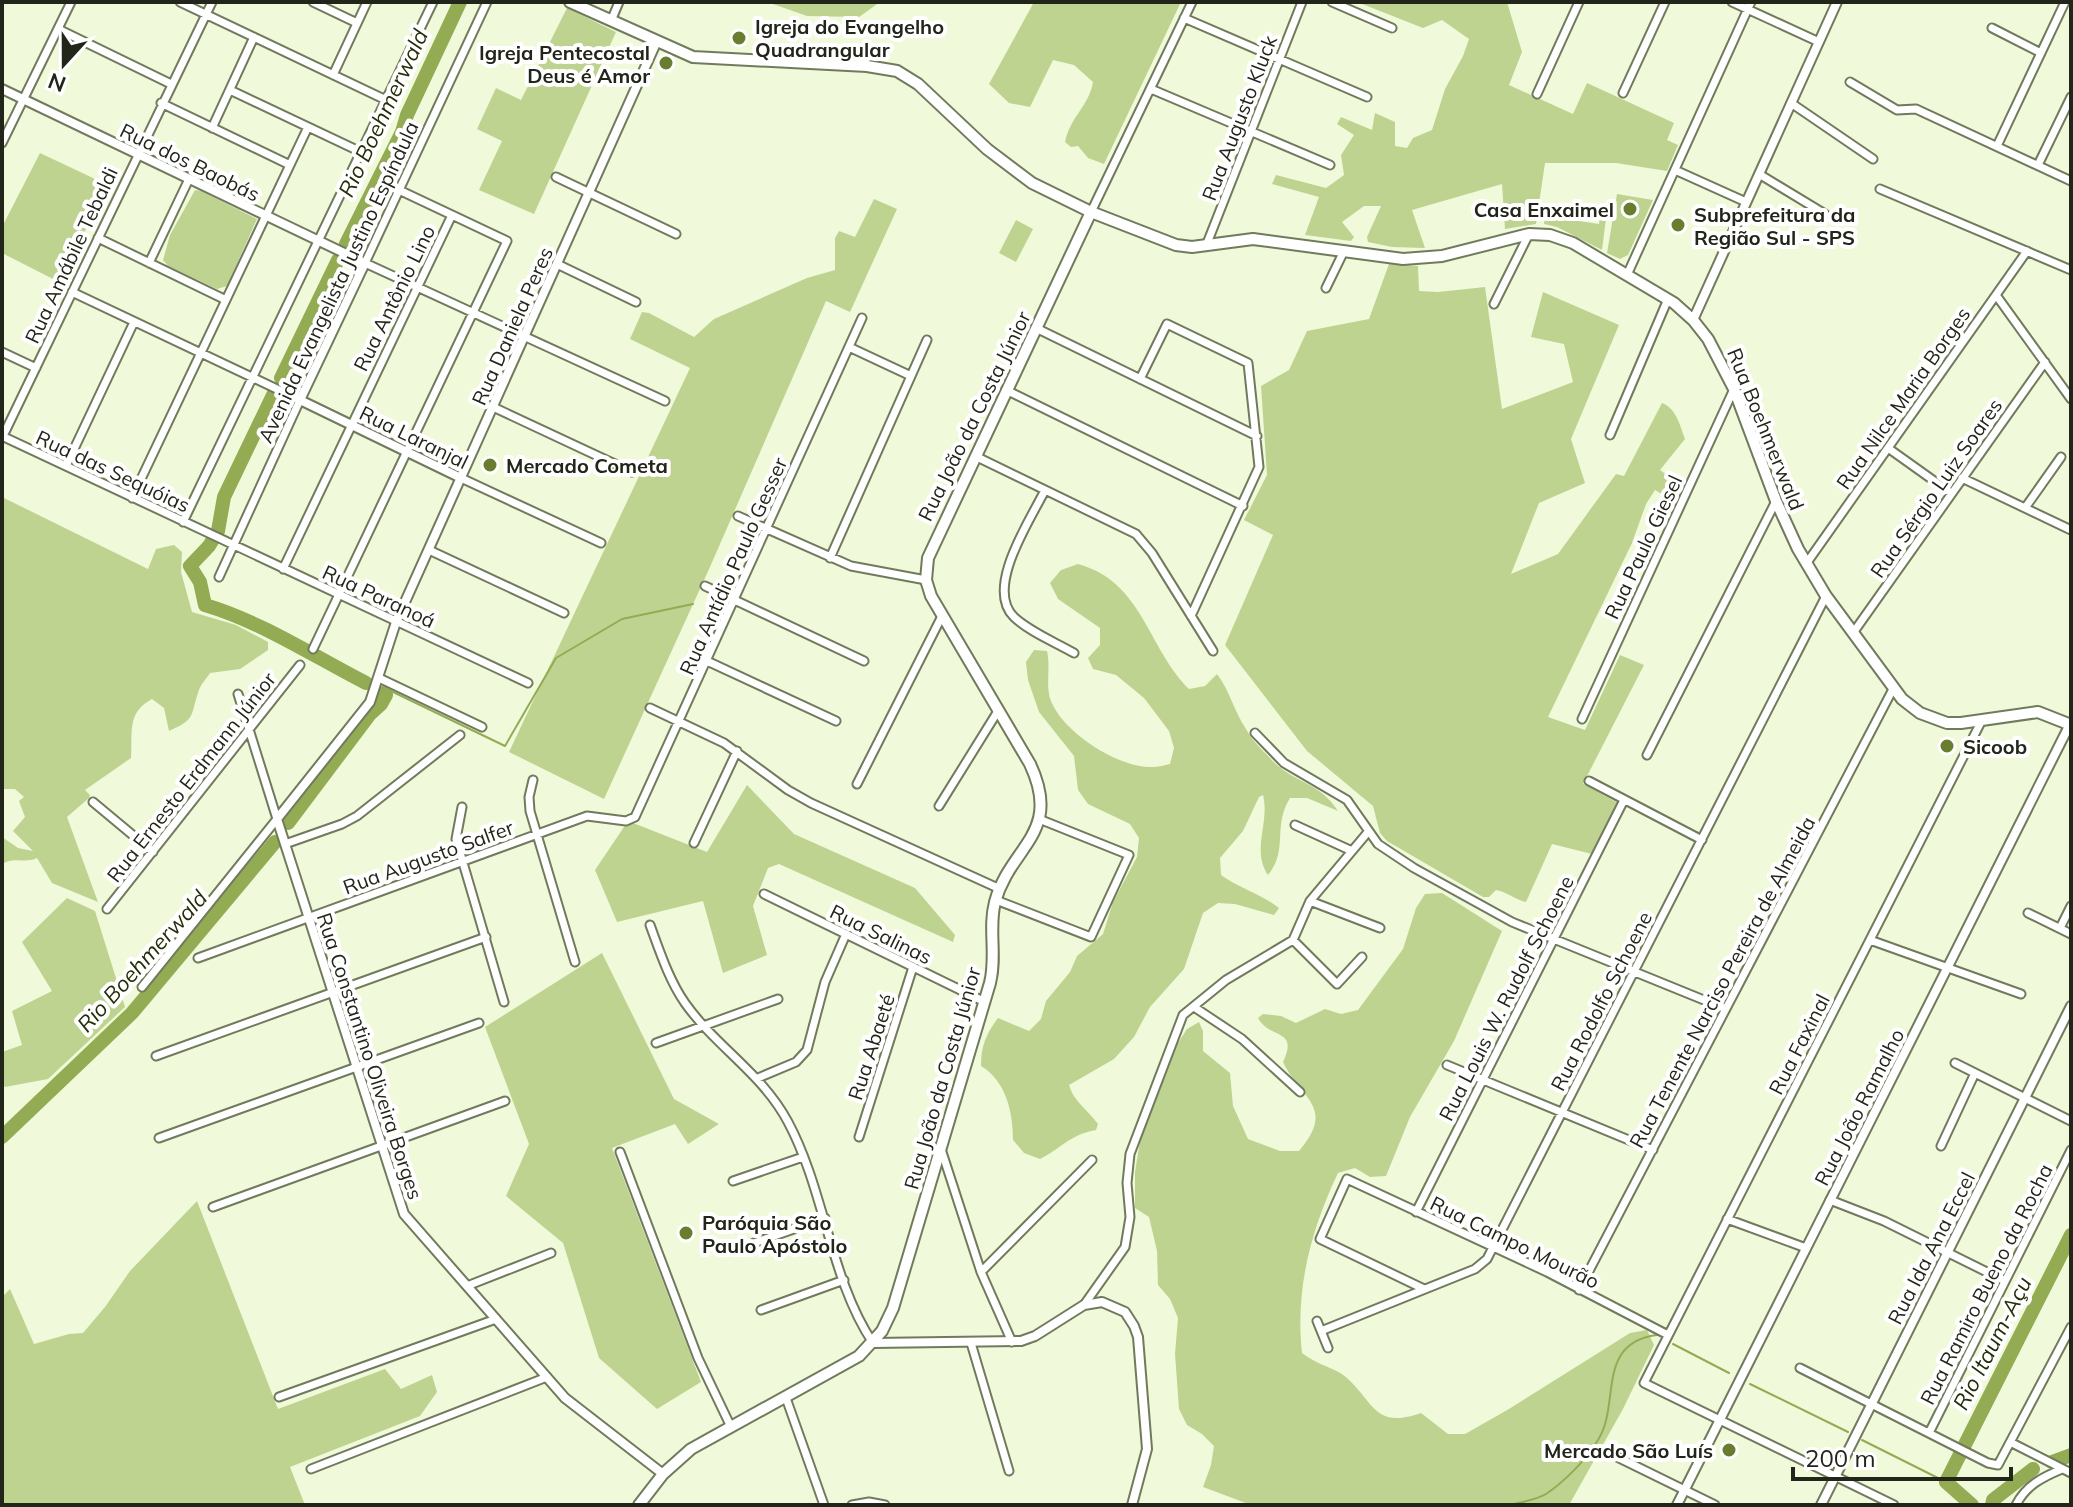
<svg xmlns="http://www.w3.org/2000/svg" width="2073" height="1507" viewBox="0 0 2073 1507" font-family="Mulish,sans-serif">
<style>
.green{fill:#bfd391}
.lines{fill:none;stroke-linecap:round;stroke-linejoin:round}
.stream{stroke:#93ab53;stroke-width:2}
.river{stroke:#93ab53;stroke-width:14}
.minor-casing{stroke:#707a5d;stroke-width:11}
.tertiary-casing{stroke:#707a5d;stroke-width:12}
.secondary-casing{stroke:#707a5d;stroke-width:14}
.minor{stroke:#fff;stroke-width:7}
.tertiary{stroke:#fff;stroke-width:8}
.secondary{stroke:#fff;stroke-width:10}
.poi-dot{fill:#687d2d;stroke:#fff;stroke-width:3}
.labels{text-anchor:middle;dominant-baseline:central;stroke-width:8;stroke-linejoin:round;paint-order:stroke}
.poi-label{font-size:20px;font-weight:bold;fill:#222519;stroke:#fff;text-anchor:start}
.street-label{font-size:20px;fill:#222519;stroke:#fff}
.water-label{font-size:22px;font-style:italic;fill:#242e07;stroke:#fff}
</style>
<rect width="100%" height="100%" fill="#f0fada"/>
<path class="green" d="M767,2H880L859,17L807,16Z
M1034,2H1181L1104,164L1088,158L1078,146L1071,147L1065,142C1070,117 1089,106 1093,82L1074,65L1053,60L1030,107L1009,103L989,84Z
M1357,2H1507L1522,52L1509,85L1573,114L1587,83L1674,123L1667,140L1678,145L1667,171L1616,163H1545L1536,224L1505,229L1502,184L1412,210L1425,248L1392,247L1368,242L1367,237L1381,206H1364L1342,222L1354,237L1351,241L1305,235L1319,197L1272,184L1276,175L1326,188L1344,175L1341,155L1354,135L1337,124L1341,117L1372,130L1375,113L1395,122V146L1407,148L1413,138L1432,130L1445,89L1463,56L1469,39L1442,20L1423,28Z
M567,8L616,32L534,214L479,190L502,141L477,129L496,88L521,100Z
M40,153L110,186L101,206L76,245L64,279L57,281L2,253V227Z
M195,190L201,191L257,219L227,286L217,289L168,266L163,260L170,235Z
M1617,194L1653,200L1628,255L1620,259L1607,253Z
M874,199L897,209L850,312L826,301L710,567L604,799L509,752L690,368L630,339L642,312L649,313L694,337L714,319L807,278L835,270V238L839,231L855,237Z
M1601,210L1607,211L1602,250L1557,227L1544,224L1545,216L1599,224Z
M1016,220L1033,229L1016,262L999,253Z
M1389,264L1418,266L1419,291L1438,292L1485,287L1502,409L1573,382L1564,344L1531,337L1543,292L1619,325L1571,439L1585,483L1539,503L1511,574L1558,554L1616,474L1624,476L1662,403C1676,408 1680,425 1685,439L1660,470L1682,486L1675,502L1655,490L1646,504L1632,543L1548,717L1585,730L1620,655L1644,665L1583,784L1618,803L1592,854L1552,844L1526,902C1515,900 1508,892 1496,890L1489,897H1483L1387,841L1380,833L1373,806L1307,751L1225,645L1273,535L1244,520L1267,475L1261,386L1289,370L1307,331L1369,319Z
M2,497L148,569L156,549L174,545L182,552L181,572L192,612L236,625L268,642V650L240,669L210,673C207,678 201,684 199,690C190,715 197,719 169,731L164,708L152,699C126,713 133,733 131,758L85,790L90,795L89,798L67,817L98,902L52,883L37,858C25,864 14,856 2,864V837L18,848L33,851L13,831L25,817L19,801L24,797L15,789H2Z
M1078,564C1143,582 1147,647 1189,689L1205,686L1217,674C1230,691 1234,711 1246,729C1252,740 1261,749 1270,758C1292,783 1319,781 1338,811L1307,798H1290C1272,827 1289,849 1268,875C1251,850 1270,823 1263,795L1259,797L1243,831L1220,858L1221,875C1239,888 1261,894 1279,908L1274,915L1235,904L1218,903L1203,913L1184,969L1150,1007L1134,1037L1114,1059L1069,1085C1074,1102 1087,1109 1098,1124L1096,1130C1069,1135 1062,1148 1040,1159L1024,1153L1013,1140C1013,1112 1006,1081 981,1066C981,1046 986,1034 998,1018L1029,1031L1041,1019L1046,1001L1070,972L1077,956L1103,934L1113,902L1137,857L1139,838L1130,824L1088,804L1078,790L1074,756L1039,712L1028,680L1026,662L1034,650L1047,651C1051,667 1045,686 1051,701C1063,732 1118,768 1152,767C1158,767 1165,765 1170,764L1174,748L1169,731L1144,698L1116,675L1093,669L1088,658L1100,645V628L1058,599L1050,583L1061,570Z
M747,785L794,834L915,888L955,935L953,942L779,864L768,868L753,906L767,955L723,973L703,901L617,922L595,870L628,821L707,852Z
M1442,893L1502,931L1454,1041L1410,1117L1386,1176L1370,1177L1355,1168L1338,1173C1311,1230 1295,1289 1302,1353C1318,1366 1335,1367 1347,1378C1375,1404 1375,1429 1421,1413L1448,1434H1465L1509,1409L1630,1333L1647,1330L1654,1345L1623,1409L1569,1505H1251L1203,1487L1211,1465L1214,1446L1202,1434L1187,1425L1179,1409L1175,1354L1178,1318L1170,1299L1158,1285L1157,1251L1149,1217L1135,1208V1172L1140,1141L1178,1043L1187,1029L1199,1022L1203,1031V1051L1230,1073L1233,1106L1248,1139L1280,1151H1299C1337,1106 1300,1099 1283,1062C1299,1028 1270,1040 1258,1018L1263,1014L1281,1016L1296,1023L1325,1009L1341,1014L1358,1010L1403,949L1416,908L1425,894Z
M67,898L95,911L125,1007L48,1079L5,1087L2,1082V1052L22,1045L12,1011L52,991L22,942Z
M602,953L674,1099L719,1124L688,1144L675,1124L612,1148L701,1382L657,1409L599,1358L563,1243L506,1196L529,1144L485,1027Z
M197,1201L278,1409L385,1369L401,1389L432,1375L437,1392L420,1416L290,1467L305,1505H2V1297L10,1289L34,1344L69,1334L83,1333L105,1307L130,1271Z"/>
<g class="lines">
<path class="stream" d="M386,695L389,690L505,746L556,658L622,619L693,604
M1673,1344L1729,1373
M1750,1384L1848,1432
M1862,1440L1946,1482
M1510,1505C1521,1502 1536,1500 1546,1494C1564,1482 1587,1459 1598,1440C1621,1404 1595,1343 1657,1335"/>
<path class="river" d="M346,244L402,132L407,115L460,2
M281,378L338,260
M274,393L224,497L218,531L209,546L190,566L200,582L205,605C262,622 313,656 366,683
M288,823L370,714L381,704L386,695L383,693
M2,1137L132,1013L275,842
M2052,1462L2071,1455
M1972,1505L1946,1482L2071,1235
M1992,1505L1993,1500L2033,1469"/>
<defs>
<path id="minor" d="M180,2L386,100
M313,2L357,23
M487,2L365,263L665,401
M1332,2L1392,28
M1732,2L1819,42
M1184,18L1367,97
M611,21L619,2
M1992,28L2041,53
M58,29L171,84
M333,75L367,2
M1850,82L1897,110L1916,109L2071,181
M1151,89L1330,165
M230,90L361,152
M1623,93L1665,2
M1537,94L1579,2
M161,103L290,165
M1791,103L1873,159
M212,128L254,37
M2,143L71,2
M1997,146L2065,2
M2038,165L2071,97
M1675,170L1746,202
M1759,174L1825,214
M556,177L676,234
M1880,189L2071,270
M1091,212L1192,2
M98,238L226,300
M1206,246L1302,2
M149,263L189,179
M557,264L636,302
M1627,275L1751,2
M1326,288L1344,251
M72,292L300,400L219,577
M1996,295L2071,399
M1494,304L1529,234
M1036,328L1257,436
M849,347L911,376
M2,352L36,368
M1140,379L1167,324L1248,363L1259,467L1191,616
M1006,390L1243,506
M493,407L632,472
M1610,435L1668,299
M2,436L528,683
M3,436L212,2
M1888,448L1951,493
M975,456L1136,534L1152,553L1213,651
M66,466L134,322
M461,478L601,543
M1962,478L2071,530
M1045,490C1031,519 984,588 1014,617C1030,632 1055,642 1074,653
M132,498L308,127
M2025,508L2061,457
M738,516L851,566L926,580
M183,522L433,2
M429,550L564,613
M830,558L927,340
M1806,564L2027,251
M283,569L452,215
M705,586L864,661
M1853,633L2045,362
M313,649L507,241L399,190
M707,661L836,721
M379,678L482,727
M650,708L724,743L788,790L811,803L1000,889
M1582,719L1734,389
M1255,733L1284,763L1347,800L1378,844L1414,868L1512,922L1726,1009
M1647,755L1776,501
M533,780L529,797L530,811L575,962
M1589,781L1702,840
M857,784L942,616
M93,802L153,852
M939,806L998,711
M462,807L456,839L504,1002
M1295,825L1352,851
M694,843L737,751
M285,844L342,824L357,816L460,735
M764,894L985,1002
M996,900L1091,937L1129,855L1039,819
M1310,901L1380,928
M107,909L300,665
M2028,913L2071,934
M650,925C660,952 669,980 685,1003C716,1047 762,1073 788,1122C825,1191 830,1279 873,1343
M2060,928L2071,906
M1293,940L1337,984L1362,957
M1870,940L2021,994
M198,958L587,816L626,821L635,817L862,318
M142,987L277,819L238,694
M1194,1007L1242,1039L1300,1092
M656,1043L778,999
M156,1056L486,937
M1955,1063L2071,1121
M1447,1065L1653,1150
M758,1078L796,1062L807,1050L825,982L846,934
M859,1137L913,967
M159,1138L479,1023
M1941,1146L1975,1073
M941,1149L981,1272L1012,1342
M620,1152L698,1358L731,1427
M733,1181L803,1157
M1830,1200L1884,1221L2005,1281
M213,1207L505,1101
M1416,1212L1624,800
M1727,1219L1806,1248
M754,1243L825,1218
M981,1272L1092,1160
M467,1286L551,1253
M1424,1289L1320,1239L1347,1179L1547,1272L1668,1335
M1579,1290L1893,689
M1084,1305L1125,1247L1130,1217L1127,1183L1130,1154L1183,1015L1226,980L1293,940L1310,901L1368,832
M761,1310L844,1280
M1317,1321L1328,1348
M1321,1331L1475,1269L1487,1259L1826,596
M971,1343L1009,1471
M1800,1368L1988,1463L1998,1465L2071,1327
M279,1397L496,1319
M786,1398L824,1505
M1929,1433L2071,1150
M2012,1443L2071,1473
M1609,1453L1715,1505
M311,1469L547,1377
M852,1505L869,1502L885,1505
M1894,1505L1644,1383L1982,720
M2016,1505C2026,1485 2043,1477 2062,1469"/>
<path id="tertiary" d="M656,43L396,622L370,702L277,819L404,1214L565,1398L663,1474
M2,89L365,263L300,400L461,478
M1693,320L1837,2
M873,1343L1021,1341L1035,1336L1084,1305L1102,1302L1125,1312L1134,1326L1138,1337L1147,1449L1132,1505
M1677,1505L2070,724
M1821,1505L2071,1006"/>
<path id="secondary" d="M570,2L693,57L867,66L897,71L918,84L987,149L1032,183L1091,212L1176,245L1192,247L1253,239L1403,259L1442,256L1529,234L1550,235L1573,243L1674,303L1693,320L1708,339L1734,389L1776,501L1798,549L1826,596L1902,699L1920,713L1947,723H1961L2038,712L2071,725
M639,1505L663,1474L691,1449L859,1356L882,1331L893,1308L990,983C997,956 988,928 995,902C1010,846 1063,834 1030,764L931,596L926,580L928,558L1091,212"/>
</defs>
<use href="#minor" class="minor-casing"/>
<use href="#tertiary" class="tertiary-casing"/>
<use href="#secondary" class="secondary-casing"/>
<use href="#minor" class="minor"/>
<use href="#tertiary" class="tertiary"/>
<use href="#secondary" class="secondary"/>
</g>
<g class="poi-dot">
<circle cx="739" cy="38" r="8"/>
<circle cx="666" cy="63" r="8"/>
<circle cx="1630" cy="209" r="8"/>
<circle cx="1678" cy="225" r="8"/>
<circle cx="490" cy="465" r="8"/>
<circle cx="1947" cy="746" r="8"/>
<circle cx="686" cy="1233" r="8"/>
<circle cx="1729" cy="1450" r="8"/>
</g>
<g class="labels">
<g class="poi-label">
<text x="755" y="26">Igreja do Evangelho<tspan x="755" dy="23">Quadrangular</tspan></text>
<text x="650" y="52" text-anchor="end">Igreja Pentecostal<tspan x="650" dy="23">Deus é Amor</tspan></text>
<text x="1614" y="209" text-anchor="end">Casa Enxaimel</text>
<text x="1694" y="214">Subprefeitura da<tspan x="1694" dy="23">Região Sul - SPS</tspan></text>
<text x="506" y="465">Mercado Cometa</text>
<text x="1963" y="746">Sicoob</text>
<text x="702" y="1222">Paróquia São<tspan x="702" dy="23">Paulo Apóstolo</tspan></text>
<text x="1713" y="1450" text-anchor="end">Mercado São Luís</text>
</g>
<g class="street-label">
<text transform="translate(1239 118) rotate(-69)">Rua Augusto Kluck</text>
<text transform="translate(190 162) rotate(26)">Rua dos Baobás</text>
<text transform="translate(71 255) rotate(-65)">Rua Amábile Tebaldi</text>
<text transform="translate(338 282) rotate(-65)">Avenida Evangelista Justino Espíndula</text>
<text transform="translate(394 298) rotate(-64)">Rua Antônio Lino</text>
<text transform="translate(512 326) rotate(-66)">Rua Daniela Peres</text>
<text transform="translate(1903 398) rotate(-55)">Rua Nilce Maria Borges</text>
<text transform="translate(974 416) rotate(-64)">Rua João da Costa Júnior</text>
<text transform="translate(1766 429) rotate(68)">Rua Boehmerwald</text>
<text transform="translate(414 437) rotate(26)">Rua Laranjal</text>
<text transform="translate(113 471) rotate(25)">Rua das Sequóias</text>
<text transform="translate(1936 488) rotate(-55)">Rua Sérgio Luiz Soares</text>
<text transform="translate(1643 547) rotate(-65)">Rua Paulo Giesel</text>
<text transform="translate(733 566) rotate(-66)">Rua Antídio Paulo Gesser</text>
<text transform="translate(379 596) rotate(25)">Rua Paranoá</text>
<text transform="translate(191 777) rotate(-52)">Rua Ernesto Erdmann Júnior</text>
<text transform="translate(428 857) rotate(-20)">Rua Augusto Salfer</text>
<text transform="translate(881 934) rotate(26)">Rua Salinas</text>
<text transform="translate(1722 982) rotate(-62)">Rua Tenente Narciso Pereira de Almeida</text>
<text transform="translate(1506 998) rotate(-63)">Rua Louis W. Rudolf Schoene</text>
<text transform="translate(1601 1001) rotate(-63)">Rua Rodolfo Schoene</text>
<text transform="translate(1799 1044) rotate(-63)">Rua Faxinal</text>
<text transform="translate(871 1047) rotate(-72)">Rua Abaeté</text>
<text transform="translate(370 1056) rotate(72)">Rua Constantino Oliveira Borges</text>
<text transform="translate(942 1078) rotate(-74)">Rua João da Costa Júnior</text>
<text transform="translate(1859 1107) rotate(-63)">Rua João Ramalho</text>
<text transform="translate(1515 1242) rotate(26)">Rua Campo Mourão</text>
<text transform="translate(1931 1248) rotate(-63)">Rua Ida Ana Eccel</text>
<text transform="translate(1986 1284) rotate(-63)">Rua Ramiro Bueno da Rocha</text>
</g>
<g class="water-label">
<text transform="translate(383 113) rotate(-65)">Rio Boehmerwald</text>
<text transform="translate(142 961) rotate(-48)">Rio Boehmerwald</text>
<text transform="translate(1992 1343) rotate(-63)">Rio Itaum-Açu</text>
</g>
</g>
<rect width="2073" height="1507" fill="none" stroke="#222519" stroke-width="8"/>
<g transform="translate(64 64) rotate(201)" stroke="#ffffff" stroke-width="6" paint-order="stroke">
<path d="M0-6L14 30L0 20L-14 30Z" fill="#222519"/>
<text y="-12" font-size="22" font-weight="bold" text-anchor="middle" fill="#222519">N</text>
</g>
<path d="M1793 1467v12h218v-12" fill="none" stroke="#222519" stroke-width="4"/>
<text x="1805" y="1467" font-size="24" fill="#222519" stroke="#ffffff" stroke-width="6" paint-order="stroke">200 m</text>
</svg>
